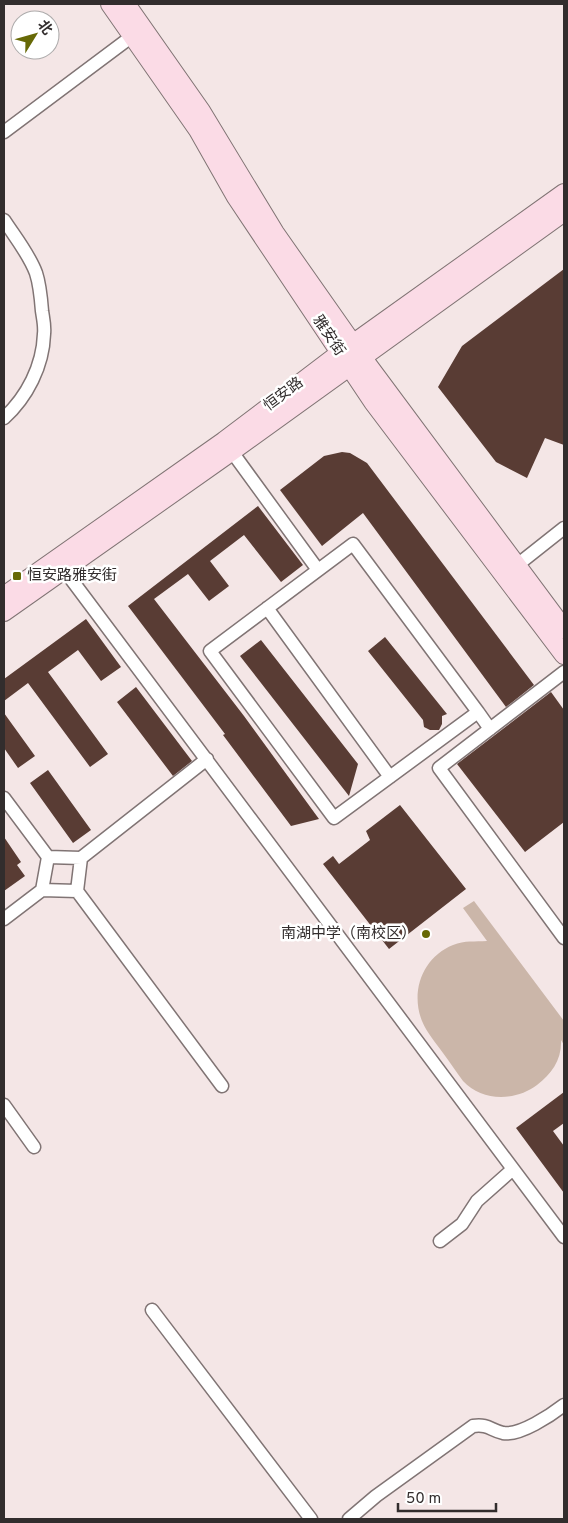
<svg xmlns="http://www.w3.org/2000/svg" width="568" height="1523" viewBox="0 0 568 1523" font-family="Overpass,'Noto Sans SC',sans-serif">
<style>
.green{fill:#cbb6a9}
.building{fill:#593c34}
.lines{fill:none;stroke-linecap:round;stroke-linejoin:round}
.street-casing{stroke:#807474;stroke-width:15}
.secondary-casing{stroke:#807474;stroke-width:20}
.street{stroke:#fff;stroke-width:12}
.secondary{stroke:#fbdbe6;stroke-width:18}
.poi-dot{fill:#676906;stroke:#fff;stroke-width:2}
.labels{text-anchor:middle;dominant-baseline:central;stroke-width:5;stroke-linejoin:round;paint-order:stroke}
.street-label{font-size:15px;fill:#322d2d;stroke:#fff}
.poi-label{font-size:15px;fill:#322d2d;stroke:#fff;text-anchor:start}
</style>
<rect width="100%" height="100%" fill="#f4e6e6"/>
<path class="green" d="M474,901L564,1021V1045L561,1040C562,1059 552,1074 537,1085C516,1101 482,1102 463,1081C456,1072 450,1062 443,1053C436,1043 427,1033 422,1021C410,991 423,957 453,945C465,940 475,942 487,941L463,908Z"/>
<path class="building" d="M564,269V445L545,438L527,478L496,462L438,387L462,346Z
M342,452L350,453L367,463L534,685L506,707L363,513L322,546L280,490L324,456Z
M258,506L303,565L281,582L244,535L210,561L229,586L209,601L188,574L154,599L244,716L319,819L291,826L223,735L225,734L128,606Z
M86,619L121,667L101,681L78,650L48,672L108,754L90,767L28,683L4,701V679Z
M385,637L447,714L442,716V724L439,730H430L424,727L423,720L368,651Z
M261,640L358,764L349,796L240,656Z
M136,687L192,761L173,776L117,702Z
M551,692L564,710V822L525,852L457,764Z
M4,713L35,756L18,768L4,748Z
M48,770L91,830L73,843L30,783Z
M400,805L466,889L389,949L323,864L333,856L339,864L370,840L366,831Z
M4,837L21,862L17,865L25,876L4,891Z
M564,1092V1123L553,1131L564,1146V1193L516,1128Z"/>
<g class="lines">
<defs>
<path id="street" d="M4,132L139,31
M4,220C15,237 29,254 36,273C40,285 41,298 42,311C43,318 45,326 44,334C43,366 27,397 4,418
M227,445L318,570
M59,563L564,1237
M516,566L564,528
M267,608L390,777
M564,672L439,768L564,938
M478,712L334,818L210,651L353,544L478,712L490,729
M4,798L48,857L42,890
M48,857L81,858L207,759
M81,858L77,891L222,1086
M4,919L42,890L77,891
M4,1105L34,1147
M440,1241L462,1224L477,1201L513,1169
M152,1310L311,1519
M349,1519L376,1496L473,1426C489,1424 490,1430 503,1433C520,1436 551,1415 564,1405"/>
<path id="secondary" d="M110,4L198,130L236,197L373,402L564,655
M126,4L201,111L275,233L362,357L564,629
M4,596L224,441L340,353L564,193
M4,612L231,452L564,212"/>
</defs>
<use href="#street" class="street-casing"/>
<use href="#secondary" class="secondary-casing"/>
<use href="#street" class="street"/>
<use href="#secondary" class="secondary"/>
</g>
<g class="poi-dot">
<rect x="12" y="571" width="10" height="10" rx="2.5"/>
<circle cx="426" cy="934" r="5"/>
</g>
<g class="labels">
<g class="street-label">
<text transform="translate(328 336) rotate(56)">雅安街</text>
<text transform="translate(284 395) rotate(-37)">恒安路</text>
</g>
<g class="poi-label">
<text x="27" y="576">恒安路雅安街</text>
<text x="416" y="934" text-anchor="end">南湖中学（南校区）</text>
</g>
</g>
<rect width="568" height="1523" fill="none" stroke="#322d2d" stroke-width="10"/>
<g transform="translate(35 35) rotate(53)"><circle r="24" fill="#ffffff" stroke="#adabab"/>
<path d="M0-4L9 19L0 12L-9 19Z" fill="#676906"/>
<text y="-8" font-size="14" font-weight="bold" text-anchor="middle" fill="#322d2d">北</text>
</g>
<path d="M398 1503v8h98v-8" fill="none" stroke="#322d2d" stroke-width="2.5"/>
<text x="406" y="1503" font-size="15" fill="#322d2d" stroke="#ffffff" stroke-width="4" paint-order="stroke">50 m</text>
</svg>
